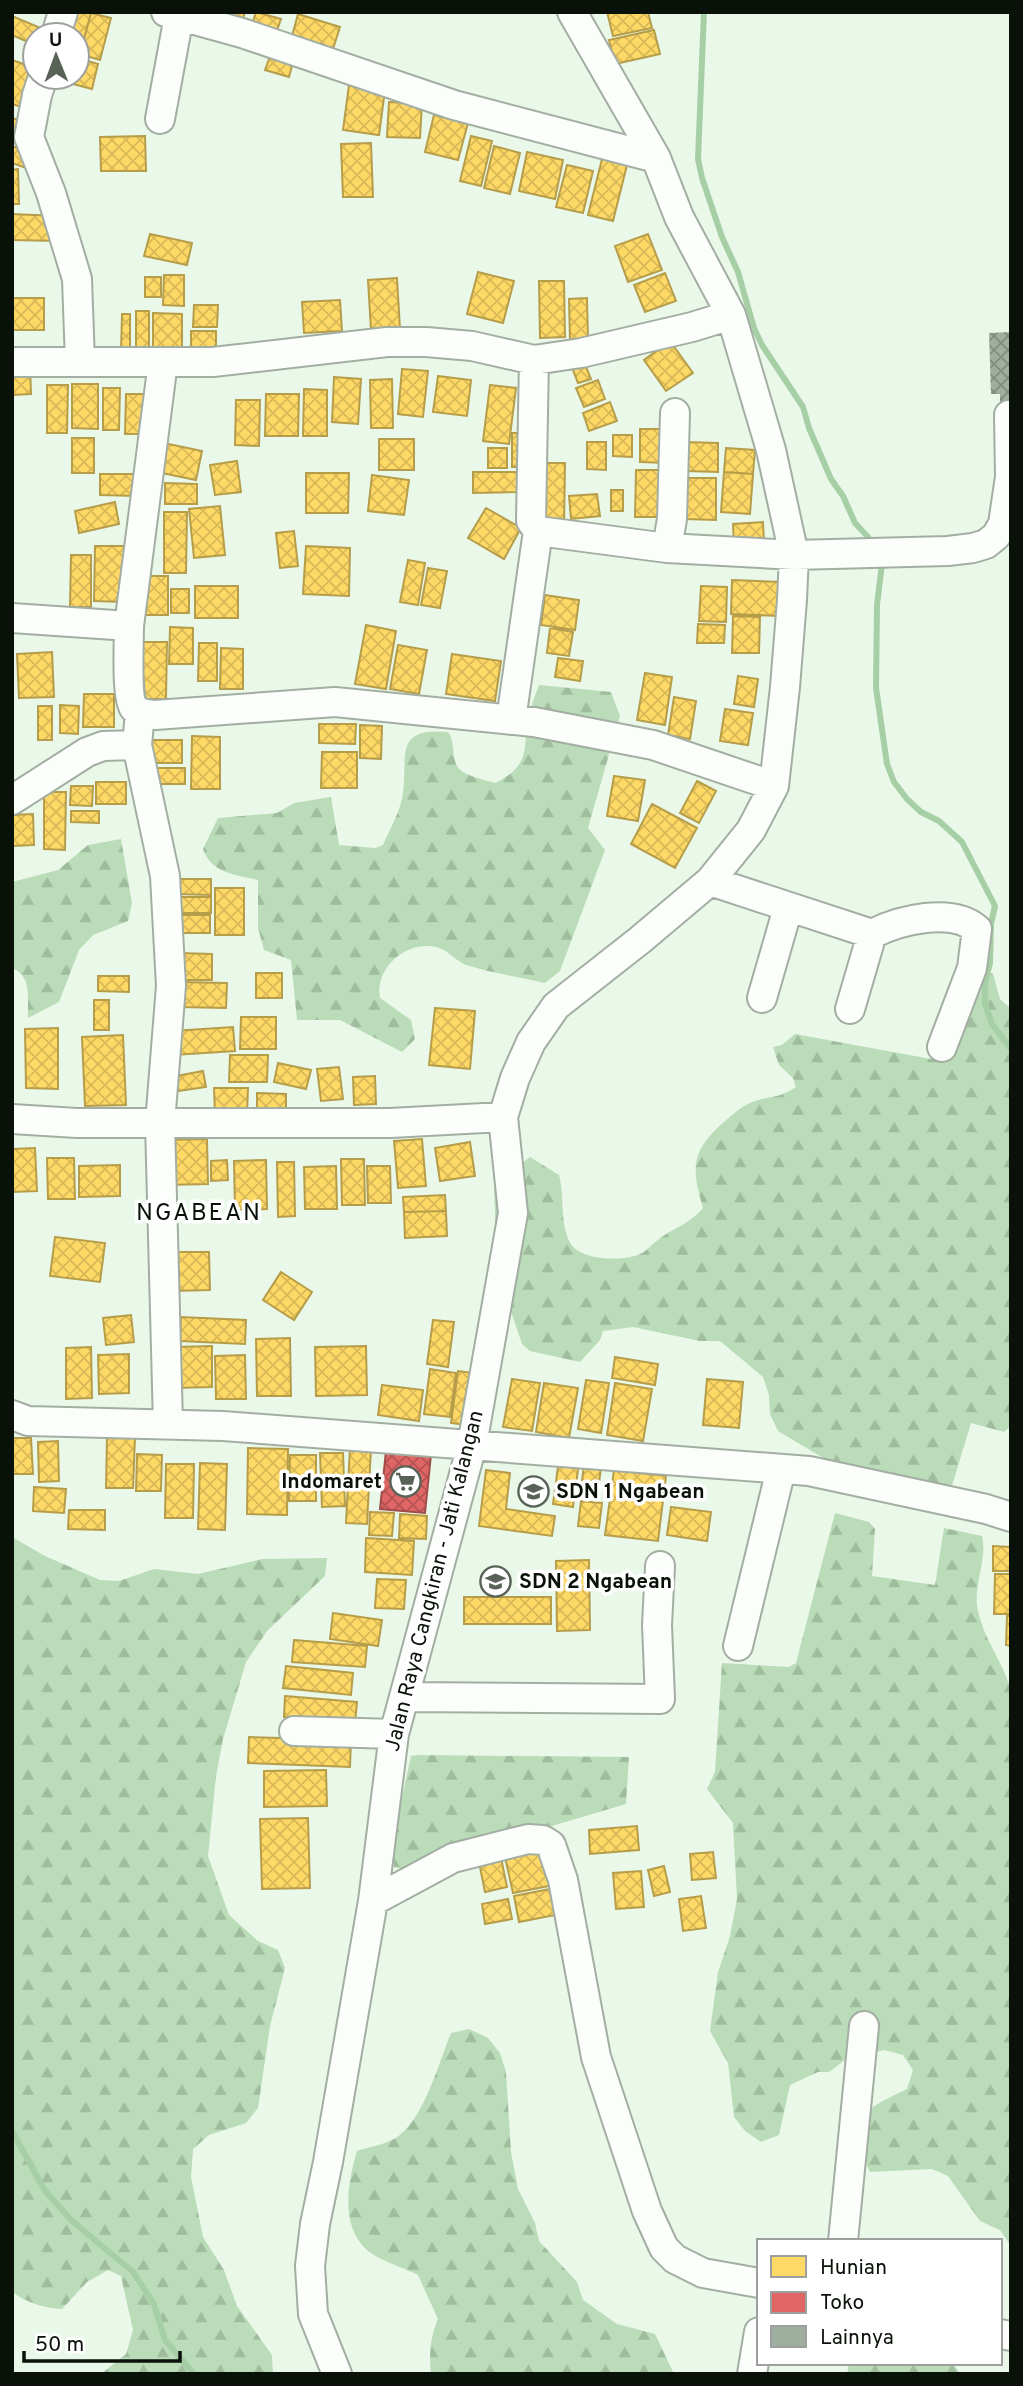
<svg xmlns="http://www.w3.org/2000/svg" width="1023" height="2386" viewBox="0 0 1023 2386" font-family="Overpass,sans-serif">
<style>
.forest{fill:url(#forest-firs)}
.homes{fill:url(#homes-cross-hatch);stroke:#b59d4a;stroke-width:2}
.shops{fill:url(#shops-cross-hatch);stroke:#a04c4a;stroke-width:2}
.lines{fill:none;stroke-linecap:round;stroke-linejoin:round}
.stream{stroke:#a7cfa5;stroke-width:6}
.building{fill:url(#building-cross-hatch)}
.minor-casing{stroke:#a3aea3;stroke-width:32}
.minor{stroke:#fcfefc;stroke-width:28}
.labels{text-anchor:middle;dominant-baseline:central;stroke-width:7;stroke-linejoin:round;paint-order:stroke}
.poi-label{font-size:21px;font-weight:bold;fill:#091108;stroke:#fff;text-anchor:start}
.street-label{font-size:21px;fill:#091108;stroke:#fff}
.quarter-label{font-size:24px;letter-spacing:2px;fill:#091108;stroke:#fff}
</style>
<defs>
<pattern id="forest-firs" width="22" height="20" patternUnits="userSpaceOnUse" patternTransform="scale(1.75)"><rect width="22" height="20" fill="#badcb8"/><path d="M5 1l3.5 6h-7zM16 11l3.5 6h-7z" fill="#9fbc9d"/></pattern>
<pattern id="homes-cross-hatch" width="8" height="8" patternUnits="userSpaceOnUse" patternTransform="scale(1.75)"><rect width="8" height="8" fill="#ffd966"/><path d="M0 0l8 8M0 8l8-8" fill="none" stroke="#d9b957"/></pattern>
<pattern id="shops-cross-hatch" width="8" height="8" patternUnits="userSpaceOnUse" patternTransform="scale(1.75)"><rect width="8" height="8" fill="#e06666"/><path d="M0 0l8 8M0 8l8-8" fill="none" stroke="#b45352"/></pattern>
<pattern id="building-cross-hatch" width="8" height="8" patternUnits="userSpaceOnUse" patternTransform="scale(1.75)"><rect width="8" height="8" fill="#9faf9f"/><path d="M0 0l8 8M0 8l8-8" fill="none" stroke="#808d80"/></pattern>
</defs>
<rect width="100%" height="100%" fill="#eaf8e9"/>
<path class="forest" d="M539,685L611,692L620,716L588,828L605,850L560,971L545,983C519,977 492,973 466,965C456,961 449,951 439,948C409,938 374,967 380,998L411,1020L415,1039L402,1052L340,1020H297L291,960L264,950L258,928V880C236,875 211,873 203,849L218,818L277,813L294,803L331,797L339,845L375,848L383,845C390,829 401,810 403,793C408,756 393,727 448,732C457,743 449,764 463,772C472,777 485,780 495,783C534,764 521,747 530,712C532,703 536,693 539,685Z
M121,839L132,903L128,921L93,935L79,950L59,1002L28,1018C27,998 33,977 12,968V882L58,870L88,845Z
M972,968L993,974L1000,999L1011,1009V1426L1004,1432L971,1423L951,1489L845,1471L778,1431L770,1414L769,1395L763,1377L720,1341H700L633,1327L603,1331L600,1340L580,1362L530,1351L522,1344L497,1270L494,1186L530,1157L559,1175C565,1197 559,1224 571,1244C581,1261 627,1262 642,1253C648,1250 653,1243 659,1239C676,1226 687,1226 703,1208C691,1168 691,1151 724,1122C733,1114 743,1105 755,1101C774,1095 777,1099 796,1087L793,1078L779,1065L773,1047L782,1045L795,1034L942,1061Z
M835,1513L869,1522L875,1529L872,1576L935,1585L944,1528L982,1536C988,1560 972,1586 978,1611C984,1640 1004,1663 1011,1691V2246L1000,2230L980,2221L948,2176L932,2169L870,2172C866,2162 859,2152 856,2141C848,2113 888,2099 907,2089L913,2070L903,2055L884,2050L845,2060L829,2072H818L790,2085L779,2135L761,2142L745,2131L734,2117L728,2063L710,2031L718,1972L730,1936L737,1899L733,1823L707,1789L715,1772L722,1663L789,1667L796,1663Z
M12,1537L45,1556L100,1580L119,1581L154,1569L198,1574L262,1559L327,1558L325,1576L267,1631L246,1662L223,1739L216,1776L208,1856L229,1915L258,1941L278,1950L285,1968L270,2026L258,2108L246,2123L209,2135L193,2149L191,2177L203,2237L224,2270L237,2306L272,2355L273,2374H101L126,2354L133,2330L121,2276L108,2270L87,2282L62,2309C43,2308 28,2303 12,2292Z
M417,1755L629,1757L626,1804L552,1826L528,1830L403,1869L394,1867L391,1848L411,1756Z
M469,2029L488,2038L500,2053L506,2072L511,2152L518,2189L535,2223L539,2241L577,2282L583,2300L617,2324L655,2334L674,2374H431C429,2353 430,2338 438,2319L418,2275C404,2268 379,2260 368,2251C339,2226 348,2182 357,2151C369,2147 383,2145 394,2139C423,2123 439,2062 451,2033Z
M849,2363H953L960,2374H847Z"/>
<path class="homes" d="M73,12L91,13L80,54H77V35H67Z
M226,12H245L240,28L223,22Z
M256,12L281,19L275,36L251,28Z
M607,12H648L652,28L613,36Z
M91,13L111,18L100,60L80,54Z
M298,14L340,27L333,49L292,36Z
M12,16L43,29L41,35H35V45L12,35Z
M654,30L660,54L615,64L609,40Z
M273,48L295,55L289,77L265,70Z
M77,58L98,64L92,89L54,79L55,77H77Z
M12,60L35,68L28,109L12,104Z
M349,85L385,90L379,135L343,130Z
M389,102L422,103L420,138L387,137Z
M434,115L468,123L458,160L425,152Z
M12,118L24,122L17,143L12,142Z
M145,136L146,171H101L100,137Z
M471,136L492,141L481,186L460,181Z
M371,143L373,197H343L341,144Z
M12,146L34,154L29,169L12,163Z
M494,146L520,153L510,194L484,188Z
M527,152L563,160L555,199L519,191Z
M602,159L627,165L613,221L588,215Z
M567,165L593,171L583,213L556,207Z
M18,169L19,204H12V170Z
M12,214L57,216L56,241L12,240Z
M150,234L192,243L187,265L144,256Z
M648,234L662,270L628,282L615,246Z
M478,272L514,281L503,323L467,314Z
M665,273L676,301L645,312L634,285Z
M164,275H184V306L163,305Z
M145,277H161V297H145Z
M397,278L400,329L371,330L368,280Z
M539,281H564L565,337L540,338Z
M12,298H44V330H12Z
M587,298L588,340L570,341L569,299Z
M340,300L342,331L304,333L302,302Z
M194,305H218L217,327H193Z
M136,311H149V353L136,352Z
M153,313L182,314V360H153Z
M122,314H130V353L121,352Z
M191,331H216V348H191Z
M670,341L693,373L666,391L644,360Z
M582,357L591,379L578,383L570,362Z
M30,365L31,394L12,395V366Z
M402,369L428,371L423,417L398,414Z
M438,376L471,380L467,416L433,412Z
M334,377L361,379L358,424L332,422Z
M392,379L393,428H371L370,380Z
M598,380L605,399L584,407L576,388Z
M72,384H98V429L72,428Z
M47,385H68L67,433H47Z
M490,385L516,388L509,444L483,441Z
M103,388H120L119,430H103Z
M304,389L327,390V436H303Z
M126,394H146V434H125Z
M266,394H299L298,436H265Z
M236,400H260L259,446L235,445Z
M610,402L617,421L589,431L583,413Z
M640,429H668V463L640,462Z
M512,433H526L525,467H512Z
M613,435H632V457L613,456Z
M72,438H94V473H72Z
M379,439H414V470H379Z
M159,442L202,451L196,480L152,471Z
M587,442H606V470L587,469Z
M685,442L718,443V472L685,471Z
M488,448H507V468H488Z
M726,448L755,450L753,474L724,472Z
M237,461L241,492L215,495L210,465Z
M541,463H565L564,527H540Z
M636,470H669L668,517H635Z
M473,472H518L519,492L473,493Z
M724,472L753,474L750,514L721,512Z
M306,473H349L348,513H306Z
M100,474H137V496L100,495Z
M372,475L409,480L404,515L368,511Z
M686,478H716V520L685,519Z
M165,483L197,484V504H165Z
M611,490H623V511H611Z
M597,494L600,516L571,519L569,496Z
M115,502L119,524L79,533L75,511Z
M220,506L225,555L194,558L189,509Z
M486,508L521,528L504,559L468,538Z
M164,512H187L186,573H164Z
M763,522L764,543L734,545L733,524Z
M294,531L298,566L280,568L276,533Z
M95,546H125L124,602L94,601Z
M306,546L350,548L349,596L303,594Z
M71,555H91V607H70Z
M408,560L425,563L418,605L400,602Z
M428,568L447,571L440,608L421,605Z
M144,576H168V615H144Z
M732,580L780,582L779,616L731,614Z
M195,586H238V618H195Z
M701,586L727,587L726,622L699,621Z
M171,589H189V613H171Z
M545,595L579,600L575,630L541,625Z
M733,616L760,617L759,653H732Z
M698,624L725,625L724,643H697Z
M366,625L396,631L386,689L355,684Z
M170,627L193,628V664H169Z
M550,628L573,632L569,656L547,653Z
M140,642H167L166,699H139Z
M199,643H217V681H198Z
M398,645L427,650L419,694L390,689Z
M221,648L243,649V689H220Z
M52,652L54,697L19,698L17,654Z
M452,654L501,661L495,701L446,694Z
M558,658L583,661L580,681L555,677Z
M645,673L672,677L665,725L637,720Z
M738,676L758,679L754,707L734,704Z
M84,694H114V727H83Z
M674,697L696,701L690,739L668,735Z
M60,705L79,706L78,734L60,733Z
M38,706H52V740H38Z
M725,709L753,713L748,745L720,741Z
M319,724H356L355,744L319,743Z
M360,725L382,726L381,759L360,758Z
M192,736L220,737V789H191Z
M149,740H182V763H149Z
M322,752H357V788H321Z
M148,768H185V784H148Z
M614,776L645,780L638,821L607,816Z
M697,781L716,791L699,823L680,813Z
M96,782H126V804H96Z
M71,786H93L92,806L70,805Z
M44,792H66L65,850L44,849Z
M652,804L697,828L675,868L631,844Z
M71,811H99V823L71,822Z
M33,814L34,845L12,846V815Z
M176,879H211V895L176,894Z
M215,888H244V935H215Z
M178,897H211V913H177Z
M182,915H210V933H182Z
M179,953L212,954V980H179Z
M256,973H282V998H256Z
M98,976H129V992L98,991Z
M180,982L227,983L226,1008L180,1007Z
M94,1000H109V1030H94Z
M435,1008L475,1011L470,1069L429,1065Z
M241,1017H276V1049H240Z
M233,1027L235,1051L174,1055L173,1031Z
M58,1028V1089L26,1088L25,1029Z
M123,1035L126,1105L85,1106L82,1037Z
M230,1055H268L267,1082H229Z
M278,1063L311,1070L306,1089L274,1082Z
M339,1067L343,1099L321,1101L317,1069Z
M203,1071L206,1087L178,1091L176,1076Z
M375,1076L376,1104L354,1105L353,1077Z
M214,1088H248L247,1114H215Z
M257,1093L286,1094V1112H257Z
M207,1139L208,1184L166,1185L165,1140Z
M422,1139L426,1186L398,1188L394,1141Z
M470,1142L475,1176L440,1181L435,1148Z
M35,1148L37,1191L12,1192V1149Z
M47,1158H74L75,1199H48Z
M341,1159H364L365,1205H342Z
M227,1160L228,1180L211,1181V1161Z
M266,1160L267,1209L235,1210L234,1161Z
M277,1162H294L295,1216L278,1217Z
M120,1165V1196L79,1197V1166Z
M336,1166L337,1209H305L304,1167Z
M367,1166H390L391,1203H368Z
M445,1195L446,1211L404,1212L403,1197Z
M446,1211L447,1236L405,1238L404,1212Z
M55,1237L105,1243L100,1282L50,1276Z
M173,1252H209L210,1290L173,1291Z
M281,1272L312,1292L294,1320L263,1300Z
M131,1315L134,1342L106,1345L103,1318Z
M181,1317L246,1320L245,1344L180,1341Z
M433,1320L454,1322L448,1367L427,1364Z
M290,1338L291,1396H257L256,1339Z
M212,1346V1387L175,1388L174,1347Z
M366,1346L367,1395L316,1396L315,1347Z
M91,1347L92,1398L66,1399V1348Z
M129,1354V1393L99,1394L98,1355Z
M245,1355L246,1399H216L215,1356Z
M615,1357L658,1364L655,1385L612,1378Z
M430,1369L456,1373L450,1417L424,1414Z
M458,1371L480,1374L473,1426L451,1423Z
M512,1379L540,1383L532,1431L503,1427Z
M707,1379L743,1382L739,1428L703,1425Z
M586,1380L609,1383L601,1433L578,1429Z
M544,1383L578,1388L569,1438L536,1432Z
M615,1383L652,1389L643,1441L607,1435Z
M382,1385L423,1390L419,1421L378,1415Z
M107,1436L135,1437L133,1488H106Z
M12,1438H31L33,1474H12Z
M58,1441L59,1481L39,1482L38,1442Z
M248,1448L288,1449L287,1515L247,1514Z
M350,1448L371,1449L367,1524L346,1523Z
M320,1453H343L345,1506L322,1507Z
M137,1454L162,1455L161,1491H136Z
M290,1455H316V1501H289Z
M585,1458L602,1460L597,1498L580,1496Z
M559,1459L579,1462L573,1507L553,1504Z
M200,1463L227,1464L225,1530L198,1529Z
M166,1464H194L193,1518H165Z
M486,1470L510,1473L506,1509L555,1516L552,1536L479,1526Z
M614,1470L666,1476L658,1541L605,1535Z
M34,1487L66,1489L64,1513L33,1511Z
M581,1501L602,1503L599,1528L578,1526Z
M671,1507L711,1512L707,1541L667,1535Z
M69,1510H105V1530L68,1529Z
M370,1512L394,1513L392,1536L369,1535Z
M400,1514L427,1516L426,1539L399,1538Z
M366,1538L414,1541L412,1575L365,1572Z
M993,1546L1010,1547V1571H993Z
M589,1560L590,1630L557,1631L556,1561Z
M995,1574H1011V1614H994Z
M377,1579L406,1580L404,1609L375,1608Z
M464,1597H551V1624H464Z
M333,1613L382,1620L378,1646L330,1639Z
M1007,1616H1011V1646L1006,1645Z
M294,1640L367,1646L365,1667L292,1662Z
M286,1666L353,1673L351,1695L283,1688Z
M285,1696L357,1702L355,1723L284,1717Z
M249,1737L351,1740L350,1767L248,1763Z
M326,1770L327,1806L264,1807V1771Z
M308,1818L310,1888L262,1889L260,1819Z
M637,1826L639,1850L590,1854L589,1830Z
M546,1848L554,1885L513,1893L505,1857Z
M713,1852L716,1878L692,1880L690,1854Z
M500,1853L507,1887L485,1892L478,1857Z
M664,1866L670,1892L654,1896L648,1870Z
M641,1871L644,1907L616,1909L613,1873Z
M550,1889L555,1915L519,1922L514,1896Z
M701,1896L706,1928L683,1931L679,1899Z
M508,1899L512,1919L485,1924L482,1904Z"/>
<path class="shops" d="M386,1451L431,1455L425,1513L380,1509Z"/>
<g class="lines">
<path class="stream" d="M704,12L698,159L702,178L722,237L738,272L754,328L762,345L803,407L809,428L831,479L843,496L855,523L868,537L873,547
M880,559L882,564L877,605L876,688L887,764L894,782L907,799L921,812L939,821L962,842L995,906L991,924L990,963L985,983V1004L992,1024L1011,1049
M12,2131L45,2191L71,2220L133,2272L154,2304L165,2340L194,2374"/>
</g>
<path class="building" d="M1011,332V403L1000,404V394H991L989,333Z"/>
<g class="lines">
<defs>
<path id="minor" d="M166,12L242,33L454,105L656,158
M56,35L63,12
M43,77L37,95L29,137L51,193L77,279L80,362
M160,119L179,16
M534,360L531,521L538,531L667,548L794,555L948,551L973,548L986,544L996,536L1003,524L1010,477L1009,415
M12,362H213L387,342H426L472,346L534,360L581,353L692,327L731,315
M667,548L672,519L675,413
M12,618L129,626C129,641 126,698 134,708C139,714 148,714 155,715L335,702L534,722L653,745L774,786
M129,626L163,362
M140,713L137,745L165,876L171,986L160,1123L168,1424
M511,720L538,531
M12,800L87,752L103,746L137,745
M710,881L872,934C899,920 952,907 977,929L972,968L942,1047
M762,998L788,908
M850,1009L872,934
M12,1119L77,1123H390L503,1117
M12,1415L28,1421L223,1426L809,1471L986,1509L1011,1517
M738,1646L781,1469
M404,1697L660,1699L657,1625L660,1566
M294,1731L394,1734
M373,1901L453,1858L528,1839L543,1840L551,1845L563,1880L596,2057L647,2211L664,2248L675,2259L703,2273L759,2283
M843,2241L864,2026
M1000,2334L1011,2336
M337,2374L313,2314L310,2266L315,2224L328,2162L373,1901L394,1734L472,1445L513,1213L503,1117L515,1078L531,1042L556,1006L640,940L710,881L751,830L774,786L785,687L792,600L794,555L771,450L731,315L679,217L656,158L572,12
M752,2374L759,2332"/>
</defs>
<use href="#minor" class="minor-casing"/>
<use href="#minor" class="minor"/>
</g>
<defs>
<symbol id="supermarket-ring" viewBox="-11 -11 22 22"><circle r="9.5" fill="#fff" stroke="#586257" stroke-width="1.5"/><path d="M-6-5.5h2.5l.6 2H6L4.5 2H-2.5L-4.4-4H-6ZM-1.5 3.2a1.3 1.3 0 1 0 .1 0ZM3 3.2a1.3 1.3 0 1 0 .1 0Z" fill="#586257"/></symbol>
<symbol id="school-ring" viewBox="-11 -11 22 22"><circle r="9.5" fill="#fff" stroke="#586257" stroke-width="1.5"/><path d="M0-5L7-2L0 1L-7-2ZM-4 1L0 2.5L4 1V4Q0 6-4 4Z" fill="#586257"/></symbol>
</defs>
<g fill-rule="evenodd">
<use href="#supermarket-ring" x="388" y="1464" width="35" height="35"/>
<use href="#school-ring" x="516" y="1474" width="35" height="35"/>
<use href="#school-ring" x="478" y="1564" width="35" height="35"/>
</g>
<g class="labels">
<g class="poi-label">
<text x="382" y="1482" text-anchor="end">Indomaret</text>
<text x="556" y="1492">SDN 1 Ngabean</text>
<text x="519" y="1582">SDN 2 Ngabean</text>
</g>
<g class="street-label">
<text transform="translate(435 1581) rotate(-76)">Jalan Raya Cangkiran - Jati Kalangan</text>
</g>
<g class="quarter-label">
<text x="199" y="1214">NGABEAN</text>
</g>
</g>
<rect width="1023" height="2386" fill="none" stroke="#091108" stroke-width="28"/>
<rect x="757" y="2239" width="245" height="126" fill="#ffffff" stroke="#9da09c" stroke-width="2"/>
<rect x="771" y="2256" width="35" height="21" fill="#ffd966" stroke="#9da09c" stroke-width="2"/>
<text x="820" y="2274" font-size="21" fill="#091108">Hunian</text>
<rect x="771" y="2292" width="35" height="21" fill="#e06666" stroke="#9da09c" stroke-width="2"/>
<text x="820" y="2309" font-size="21" fill="#091108">Toko</text>
<rect x="771" y="2326" width="35" height="21" fill="#9faf9f" stroke="#9da09c" stroke-width="2"/>
<text x="820" y="2344" font-size="21" fill="#091108">Lainnya</text>
<g transform="translate(56 56) rotate(359)"><circle r="33" fill="#ffffff" stroke="#9da09c" stroke-width="2"/>
<path d="M0-5L12 26L0 18L-12 26Z" fill="#586257"/>
<text y="-10" font-size="19" font-weight="bold" text-anchor="middle" fill="#091108">U</text>
</g>
<path d="M24 2351v10h156v-10" fill="none" stroke="#091108" stroke-width="3.5"/>
<text x="35" y="2351" font-size="21" fill="#091108" stroke="#ffffff" stroke-width="5" paint-order="stroke">50 m</text>
</svg>
